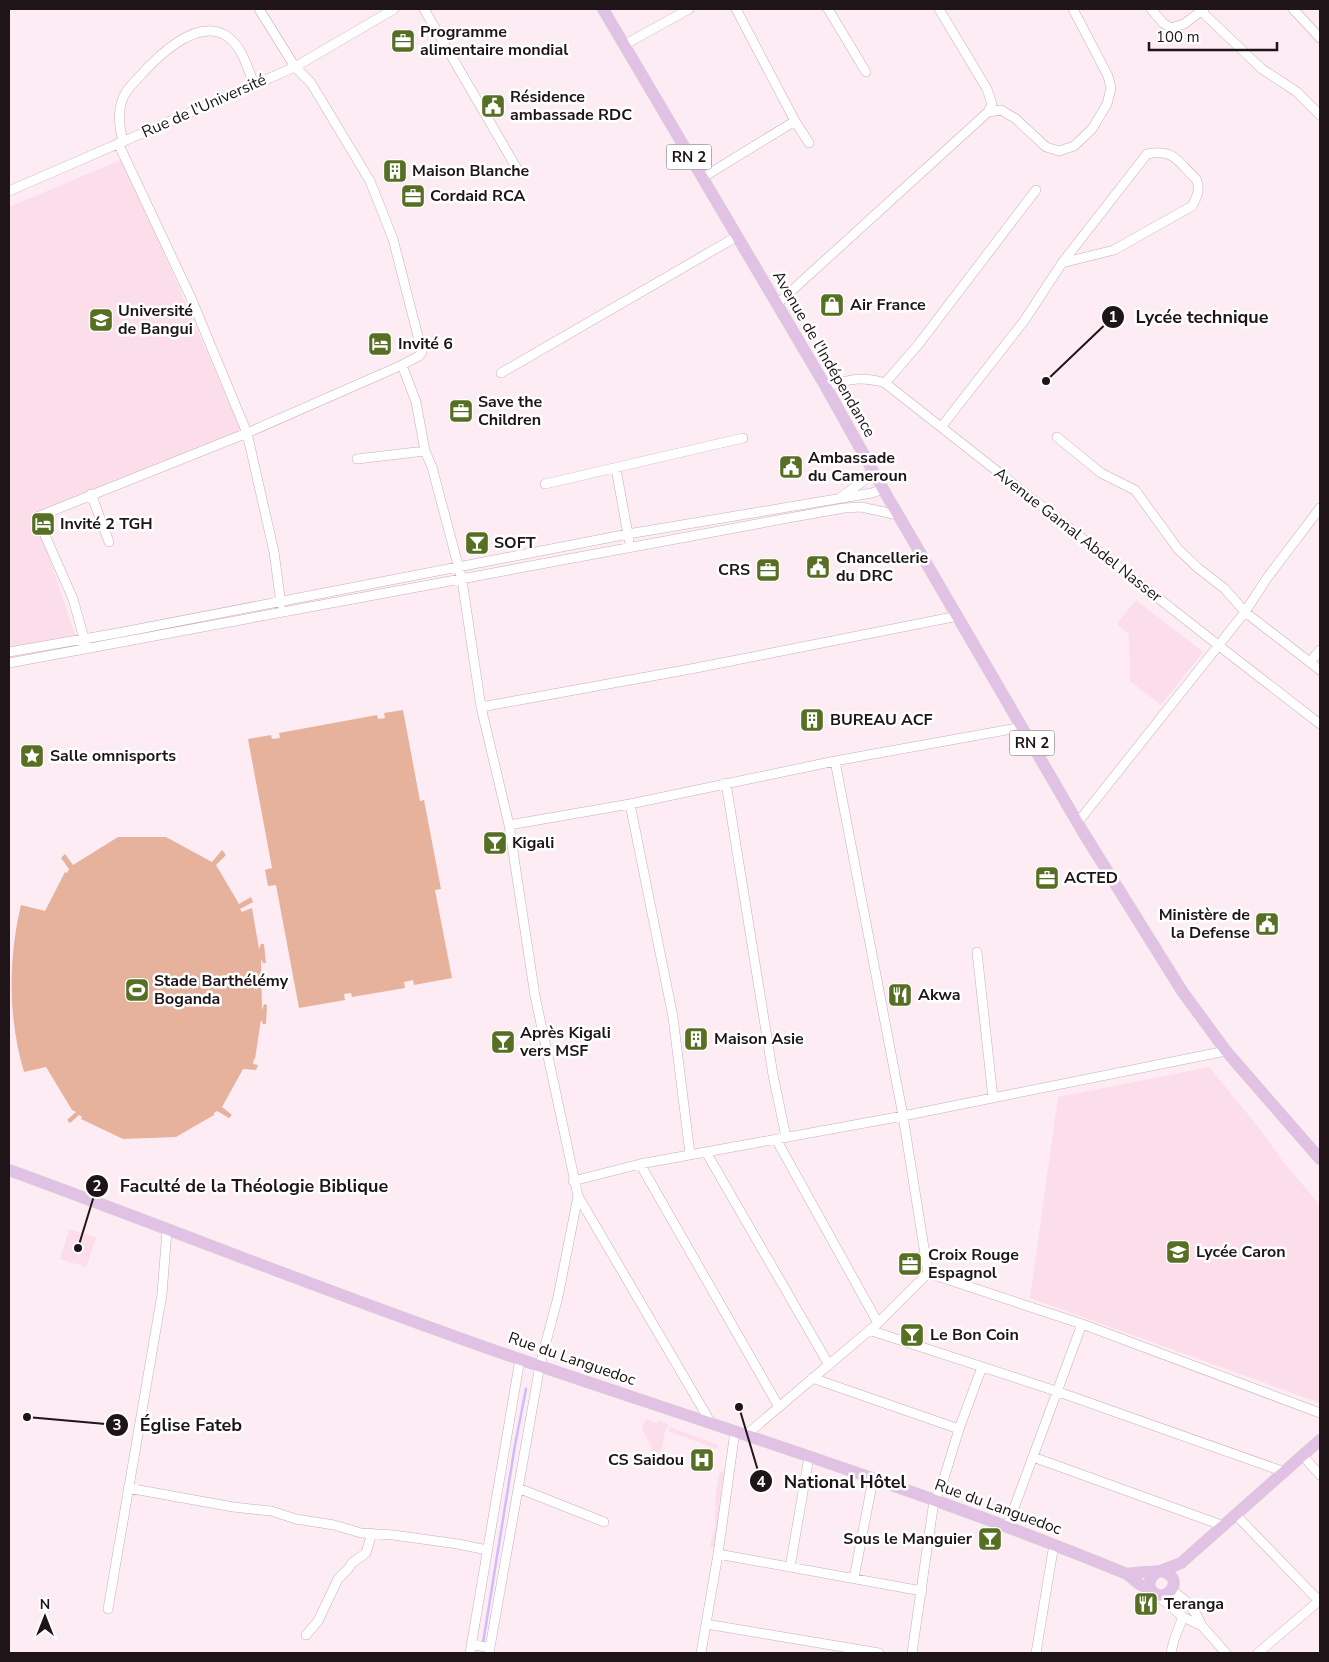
<svg xmlns="http://www.w3.org/2000/svg" width="1329" height="1662" viewBox="0 0 1329 1662" font-family="'Nunito Sans',sans-serif">
<style>
.built{fill:#fbdeea}
.pitch{fill:#e6b29b}
.lines{fill:none;stroke-linecap:round;stroke-linejoin:round}
.stream{stroke:#cdbdfc;stroke-width:2.5}
.minor-casing{stroke:#c9aeb9;stroke-width:10}
.major-casing{stroke:#d2d0d1;stroke-width:12}
.minor{stroke:#fff;stroke-width:9}
.major{stroke:#e1c2e5;stroke-width:11}
.labels{text-anchor:middle;dominant-baseline:central;stroke-width:5;stroke-linejoin:round;paint-order:stroke}
.shield{fill:#fff;stroke:#625b5e;stroke-width:1}
.shield-label{font-size:15px;font-weight:bold;fill:#1f1519}
.poi-label{font-size:16px;font-weight:bold;fill:#1f1519;stroke:#fff;text-anchor:start}
.street-label{font-size:16px;fill:#1f1519;stroke:#fff}
.leader{fill:none;stroke:#1f1519;stroke-width:2}
.callout-dot{fill:#1f1519;stroke:#fff;stroke-width:2}
.mark-label{font-size:15px;text-anchor:middle;font-weight:bold;fill:#fff}
.callout-label{font-size:18px;text-anchor:middle;font-weight:bold;fill:#1f1519;stroke:#fff;stroke-width:5;stroke-linejoin:round;paint-order:stroke}
</style>
<rect width="100%" height="100%" fill="#fdecf3"/>
<path class="built" d="M123,159L242,433L35,514L76,638L9,649V207Z
M1136,600L1203,652L1161,705L1130,681L1129,634L1117,624Z
M1209,1067L1259,1128L1285,1164L1320,1205V1403L1030,1298L1058,1097Z
M69,1229L96,1237L86,1267L60,1259Z
M646,1419L657,1423L660,1420L669,1425L665,1431L662,1448L656,1461L652,1459L651,1446L642,1429Z
M670,1427L718,1445L717,1449L668,1431Z
M720,1472L725,1473L721,1492V1510L716,1547H710L715,1525L716,1489Z"/>
<path class="pitch" d="M403,710L420,801L424,800L441,889L435,890L452,978L414,985L413,980L404,982L405,988L352,997L351,993L344,994L345,1000L299,1008L276,885L268,886L265,870L272,868L248,739L271,735L272,739L280,738L279,733L377,715L378,719L385,718L384,713Z
M118,837H166L212,862L222,850L226,855L216,865L239,904L251,897L253,902L240,909L242,912L252,908L259,949L261,944H264L266,963H263L261,959L262,1010L264,1004L267,1005L266,1024H263L261,1020L255,1059H254L253,1064L258,1065L256,1070L243,1069L222,1107L232,1115L229,1118L217,1111L214,1113V1115L176,1137L123,1139L81,1119L82,1117L79,1115L70,1123L67,1120L76,1112L72,1110L46,1067L24,1072C8,1018 8,960 21,905L45,911L65,872L67,873L69,869L61,858L65,854L73,865Z"/>
<g class="lines">
<path class="stream" d="M483,1643L515,1445L526,1389"/>
<defs>
<path id="minor" d="M424,9L520,174
M736,9L795,121L809,143
M828,9L866,72
M939,9L987,89L992,104L988,112L1001,110L1016,119L1046,147L1059,151L1074,146L1092,129L1107,104L1111,88L1108,76L1073,9
M1151,9L1163,23L1171,28L1184,24L1204,9
M1293,9L1320,38
M1201,11L1262,69L1297,92L1320,115
M624,45L689,9
M123,142C120,130 118,115 121,104C123,93 131,86 138,78C155,59 195,18 225,35C242,45 247,67 254,84
M118,143L191,298L247,433L274,552L281,604
M702,178L795,121
M9,191L295,67L394,9
M777,304L988,112
M402,365L416,402L425,451L432,467L462,580L481,707L509,825L535,996L578,1196L711,1423
M501,373L736,237
M885,383L918,345L1036,190
M826,387C849,379 861,376 885,383L1218,645L1320,724
M942,426L1024,321L1062,263L1147,154C1174,148 1178,162 1196,179C1201,189 1197,197 1192,206L1114,250L1062,263
M1057,437L1101,473L1135,490L1178,549L1198,568L1225,589L1245,612L1320,670
M357,459L425,451
M616,469L629,540
M545,484L743,438
M91,494L109,542
M841,497L866,479L872,470
M87,649L73,599L37,517L247,433L402,365L419,356L422,352L393,239L370,181L311,83L295,67L259,9
M9,652L118,633L628,534L872,493L883,489
M1310,662L1320,650
M9,663C287,614 565,558 844,508L861,507L898,515
M481,707L696,668L958,616
M835,761L903,1116L928,1273
M726,783L773,1075L786,1137
M630,804L673,1017L690,1154
M1078,822L1245,612L1267,578L1320,508
M509,825L630,804L835,761L1023,727
M977,952L993,1098
M776,1139L878,1323
M706,1152L829,1365
M640,1164L779,1407
M573,1181L640,1164L903,1116L1226,1051
M928,1273L1082,1324L1320,1413
M869,1330L1056,1391L1285,1472
M812,1378L959,1429
M746,1435L878,1323L928,1273
M1303,1456L1320,1475
M1033,1457L1224,1526
M128,1488L233,1507L271,1511L296,1519L334,1525L361,1533L393,1535L458,1544L487,1550
M518,1488L604,1522
M1236,1515L1320,1602
M1007,1527L1082,1324
M718,1554L922,1591
M790,1567L809,1457
M854,1578L873,1479
M1172,1590L1186,1601L1196,1614L1202,1626L1226,1653
M1157,1595L1183,1617L1202,1626
M108,1609L162,1294L167,1230
M706,1624L879,1653
M306,1635L318,1621L338,1579L348,1569L352,1563L366,1553L372,1533
M471,1644L490,1648
M470,1653L520,1359
M489,1653L540,1365L558,1297L578,1196
M701,1653L718,1554L735,1431
M912,1653L934,1501L942,1485L959,1429L982,1367
M1036,1653L1054,1544
M1171,1653L1174,1640L1183,1617
M1258,1653L1320,1600"/>
<path id="major" d="M603,9L826,387L883,489L1083,832L1182,991L1226,1051L1320,1159
M9,1170C179,1232 347,1300 519,1359C722,1428 928,1492 1127,1574L1139,1584L1151,1590
M1160,1571L1181,1563L1320,1440
M1127,1574C1135,1573 1160,1569 1167,1573C1181,1580 1171,1598 1157,1595C1147,1590 1147,1579 1157,1572"/>
</defs>
<use href="#minor" class="minor-casing"/>
<use href="#major" class="major-casing"/>
<use href="#minor" class="minor"/>
<use href="#major" class="major"/>
</g>
<defs>
<symbol id="office-square" viewBox="-11 -11 22 22"><rect x="-9" y="-9" width="18" height="18" rx="4" fill="#566f22" stroke="#fff"/><path d="M-6-3h4V-5.5h4V-3h4V5H-6ZM-1-4.5V-3h2v-1.5ZM-6 0V1H6V0Z" fill="#fff"/></symbol>
<symbol id="civic-square" viewBox="-11 -11 22 22"><rect x="-9" y="-9" width="18" height="18" rx="4" fill="#566f22" stroke="#fff"/><path d="M-.6-6.5H3V-4.5H.6V-3L4-1V1h2V6H-6V1h2V-1L-.6-3ZM-1.2 2.5V6h2.4V2.5Z" fill="#fff"/></symbol>
<symbol id="building-square" viewBox="-11 -11 22 22"><rect x="-9" y="-9" width="18" height="18" rx="4" fill="#566f22" stroke="#fff"/><path d="M-4-6H4V6H1V3H-1V6H-4ZM-2.5-4.3h1.7v1.8h-1.7ZM.8-4.3h1.7v1.8H.8ZM-2.5-1h1.7V.8h-1.7ZM.8-1h1.7V.8H.8Z" fill="#fff"/></symbol>
<symbol id="shop-square" viewBox="-11 -11 22 22"><rect x="-9" y="-9" width="18" height="18" rx="4" fill="#566f22" stroke="#fff"/><path d="M-5-2.5h2.3a2.7 3.5 0 0 1 5.4 0H5L5.5 6h-11ZM-1.5-2.5h3a1.5 2.3 0 0 0-3 0Z" fill="#fff"/></symbol>
<symbol id="university-square" viewBox="-11 -11 22 22"><rect x="-9" y="-9" width="18" height="18" rx="4" fill="#566f22" stroke="#fff"/><path d="M0-5L7-2L0 1L-7-2ZM-4 1L0 2.5L4 1V4Q0 6-4 4Z" fill="#fff"/></symbol>
<symbol id="hotel-square" viewBox="-11 -11 22 22"><rect x="-9" y="-9" width="18" height="18" rx="4" fill="#566f22" stroke="#fff"/><path d="M-6-4.5h1.5V1H6V5H4.5V3h-9V5H-6ZM-4 0a1.8 1.8 0 1 1 3.6 0ZM.5 0V-2.5h3Q6-2.5 6 0Z" fill="#fff"/></symbol>
<symbol id="bar-square" viewBox="-11 -11 22 22"><rect x="-9" y="-9" width="18" height="18" rx="4" fill="#566f22" stroke="#fff"/><path d="M-6-5H6L.8 .8V4.5H3.5V6h-7V4.5H-.8V.8Z" fill="#fff"/></symbol>
<symbol id="sight-square" viewBox="-11 -11 22 22"><rect x="-9" y="-9" width="18" height="18" rx="4" fill="#566f22" stroke="#fff"/><path d="M0-6L1.8-2.2L6-1.7L2.9 1.2L3.7 5.4L0 3.3L-3.7 5.4L-2.9 1.2L-6-1.7L-1.8-2.2Z" fill="#fff"/></symbol>
<symbol id="stadium-square" viewBox="-11 -11 22 22"><rect x="-9" y="-9" width="18" height="18" rx="4" fill="#566f22" stroke="#fff"/><path d="M0-5a6.5 5 0 1 0 0 10a6.5 5 0 1 0 0-10ZM-3.5-1.8h7v3.6h-7Z" fill="#fff"/></symbol>
<symbol id="restaurant-square" viewBox="-11 -11 22 22"><rect x="-9" y="-9" width="18" height="18" rx="4" fill="#566f22" stroke="#fff"/><path d="M-5-6h1v4h1v-4h1v4h1v-4h1v5L-1.5 .5V6h-2V.5L-5-1ZM5-6V6H3V1.5H1.5Q1.5-4 5-6Z" fill="#fff"/></symbol>
<symbol id="school-square" viewBox="-11 -11 22 22"><rect x="-9" y="-9" width="18" height="18" rx="4" fill="#566f22" stroke="#fff"/><path d="M0-5L7-2L0 1L-7-2ZM-4 1L0 2.5L4 1V4Q0 6-4 4Z" fill="#fff"/></symbol>
<symbol id="hospital-square" viewBox="-11 -11 22 22"><rect x="-9" y="-9" width="18" height="18" rx="4" fill="#566f22" stroke="#fff"/><path d="M-5-5h3v3.5h4V-5h3V5h-3V1.5h-4V5h-3Z" fill="#fff"/></symbol>
</defs>
<g fill-rule="evenodd">
<use href="#office-square" x="389" y="27" width="28" height="28"/>
<use href="#civic-square" x="479" y="92" width="28" height="28"/>
<use href="#building-square" x="381" y="157" width="28" height="28"/>
<use href="#office-square" x="399" y="182" width="28" height="28"/>
<use href="#shop-square" x="818" y="291" width="28" height="28"/>
<use href="#university-square" x="87" y="306" width="28" height="28"/>
<use href="#hotel-square" x="366" y="330" width="28" height="28"/>
<use href="#office-square" x="447" y="397" width="28" height="28"/>
<use href="#civic-square" x="777" y="453" width="28" height="28"/>
<use href="#hotel-square" x="29" y="510" width="28" height="28"/>
<use href="#bar-square" x="463" y="529" width="28" height="28"/>
<use href="#civic-square" x="804" y="553" width="28" height="28"/>
<use href="#office-square" x="754" y="556" width="28" height="28"/>
<use href="#building-square" x="798" y="706" width="28" height="28"/>
<use href="#sight-square" x="18" y="742" width="28" height="28"/>
<use href="#bar-square" x="481" y="829" width="28" height="28"/>
<use href="#office-square" x="1033" y="864" width="28" height="28"/>
<use href="#civic-square" x="1253" y="910" width="28" height="28"/>
<use href="#stadium-square" x="123" y="976" width="28" height="28"/>
<use href="#restaurant-square" x="886" y="981" width="28" height="28"/>
<use href="#building-square" x="682" y="1025" width="28" height="28"/>
<use href="#bar-square" x="489" y="1028" width="28" height="28"/>
<use href="#school-square" x="1164" y="1238" width="28" height="28"/>
<use href="#office-square" x="896" y="1250" width="28" height="28"/>
<use href="#bar-square" x="898" y="1321" width="28" height="28"/>
<use href="#hospital-square" x="688" y="1446" width="28" height="28"/>
<use href="#bar-square" x="976" y="1525" width="28" height="28"/>
<use href="#restaurant-square" x="1132" y="1590" width="28" height="28"/>
</g>
<g class="labels">
<g class="shield">
<rect x="666.5" y="144.5" width="45" height="25" rx="4"/>
<rect x="1009.5" y="730.5" width="45" height="25" rx="4"/>
</g>
<g class="shield-label">
<text x="689" y="157">RN 2</text>
<text x="1032" y="743">RN 2</text>
</g>
<g class="poi-label">
<text x="420" y="32">Programme<tspan x="420" dy="18">alimentaire mondial</tspan></text>
<text x="510" y="97">Résidence<tspan x="510" dy="18">ambassade RDC</tspan></text>
<text x="412" y="171">Maison Blanche</text>
<text x="430" y="196">Cordaid RCA</text>
<text x="850" y="305">Air France</text>
<text x="118" y="311">Université<tspan x="118" dy="18">de Bangui</tspan></text>
<text x="398" y="344">Invité 6</text>
<text x="478" y="402">Save the<tspan x="478" dy="18">Children</tspan></text>
<text x="808" y="458">Ambassade<tspan x="808" dy="18">du Cameroun</tspan></text>
<text x="60" y="524">Invité 2 TGH</text>
<text x="494" y="543">SOFT</text>
<text x="836" y="558">Chancellerie<tspan x="836" dy="18">du DRC</tspan></text>
<text x="750" y="570" text-anchor="end">CRS</text>
<text x="830" y="720">BUREAU ACF</text>
<text x="50" y="756">Salle omnisports</text>
<text x="512" y="843">Kigali</text>
<text x="1064" y="878">ACTED</text>
<text x="1250" y="915" text-anchor="end">Ministère de<tspan x="1250" dy="18">la Defense</tspan></text>
<text x="154" y="981">Stade Barthélémy<tspan x="154" dy="18">Boganda</tspan></text>
<text x="918" y="995">Akwa</text>
<text x="520" y="1033">Après Kigali<tspan x="520" dy="18">vers MSF</tspan></text>
<text x="714" y="1039">Maison Asie</text>
<text x="1196" y="1252">Lycée Caron</text>
<text x="928" y="1255">Croix Rouge<tspan x="928" dy="18">Espagnol</tspan></text>
<text x="930" y="1335">Le Bon Coin</text>
<text x="684" y="1460" text-anchor="end">CS Saidou</text>
<text x="972" y="1539" text-anchor="end">Sous le Manguier</text>
<text x="1164" y="1604">Teranga</text>
</g>
<g class="street-label">
<text transform="translate(204 106) rotate(-24)">Rue de l'Université</text>
<text transform="translate(824 354) rotate(60)">Avenue de l'Indépendance</text>
<text transform="translate(1078 535) rotate(38)">Avenue Gamal Abdel Nasser</text>
<text transform="translate(572 1359) rotate(19)">Rue du Languedoc</text>
<text transform="translate(998 1507) rotate(20)">Rue du Languedoc</text>
</g>
</g>
<path class="leader" d="M1046 381L1113 317M78 1248L97 1186M27 1417L117 1425M739 1407L761 1481"/>
<g class="callout-dot">
<circle cx="1046" cy="381" r="5"/>
<circle cx="78" cy="1248" r="5"/>
<circle cx="27" cy="1417" r="5"/>
<circle cx="739" cy="1407" r="5"/>
<circle cx="1113" cy="317" r="12"/>
<circle cx="97" cy="1186" r="12"/>
<circle cx="117" cy="1425" r="12"/>
<circle cx="761" cy="1481" r="12"/>
</g>
<g class="mark-label">
<text x="1113" y="322">1</text>
<text x="97" y="1191">2</text>
<text x="117" y="1430">3</text>
<text x="761" y="1487">4</text>
</g>
<g class="callout-label">
<text x="1202" y="323">Lycée technique</text>
<text x="254" y="1192">Faculté de la Théologie Biblique</text>
<text x="191" y="1431">Église Fateb</text>
<text x="845" y="1488">National Hôtel</text>
</g>
<rect width="1329" height="1662" fill="none" stroke="#1f1519" stroke-width="20"/>
<g transform="translate(45 1617)" stroke="#ffffff" stroke-width="4" paint-order="stroke">
<path d="M0-4L9 19L0 12L-9 19Z" fill="#1f1519"/>
<text y="-8" font-size="14" font-weight="bold" text-anchor="middle" fill="#1f1519">N</text>
</g>
<path d="M1149 42v8h128v-8" fill="none" stroke="#1f1519" stroke-width="2.5"/>
<text x="1156" y="42" font-size="15" fill="#1f1519" stroke="#ffffff" stroke-width="4" paint-order="stroke">100 m</text>
</svg>
